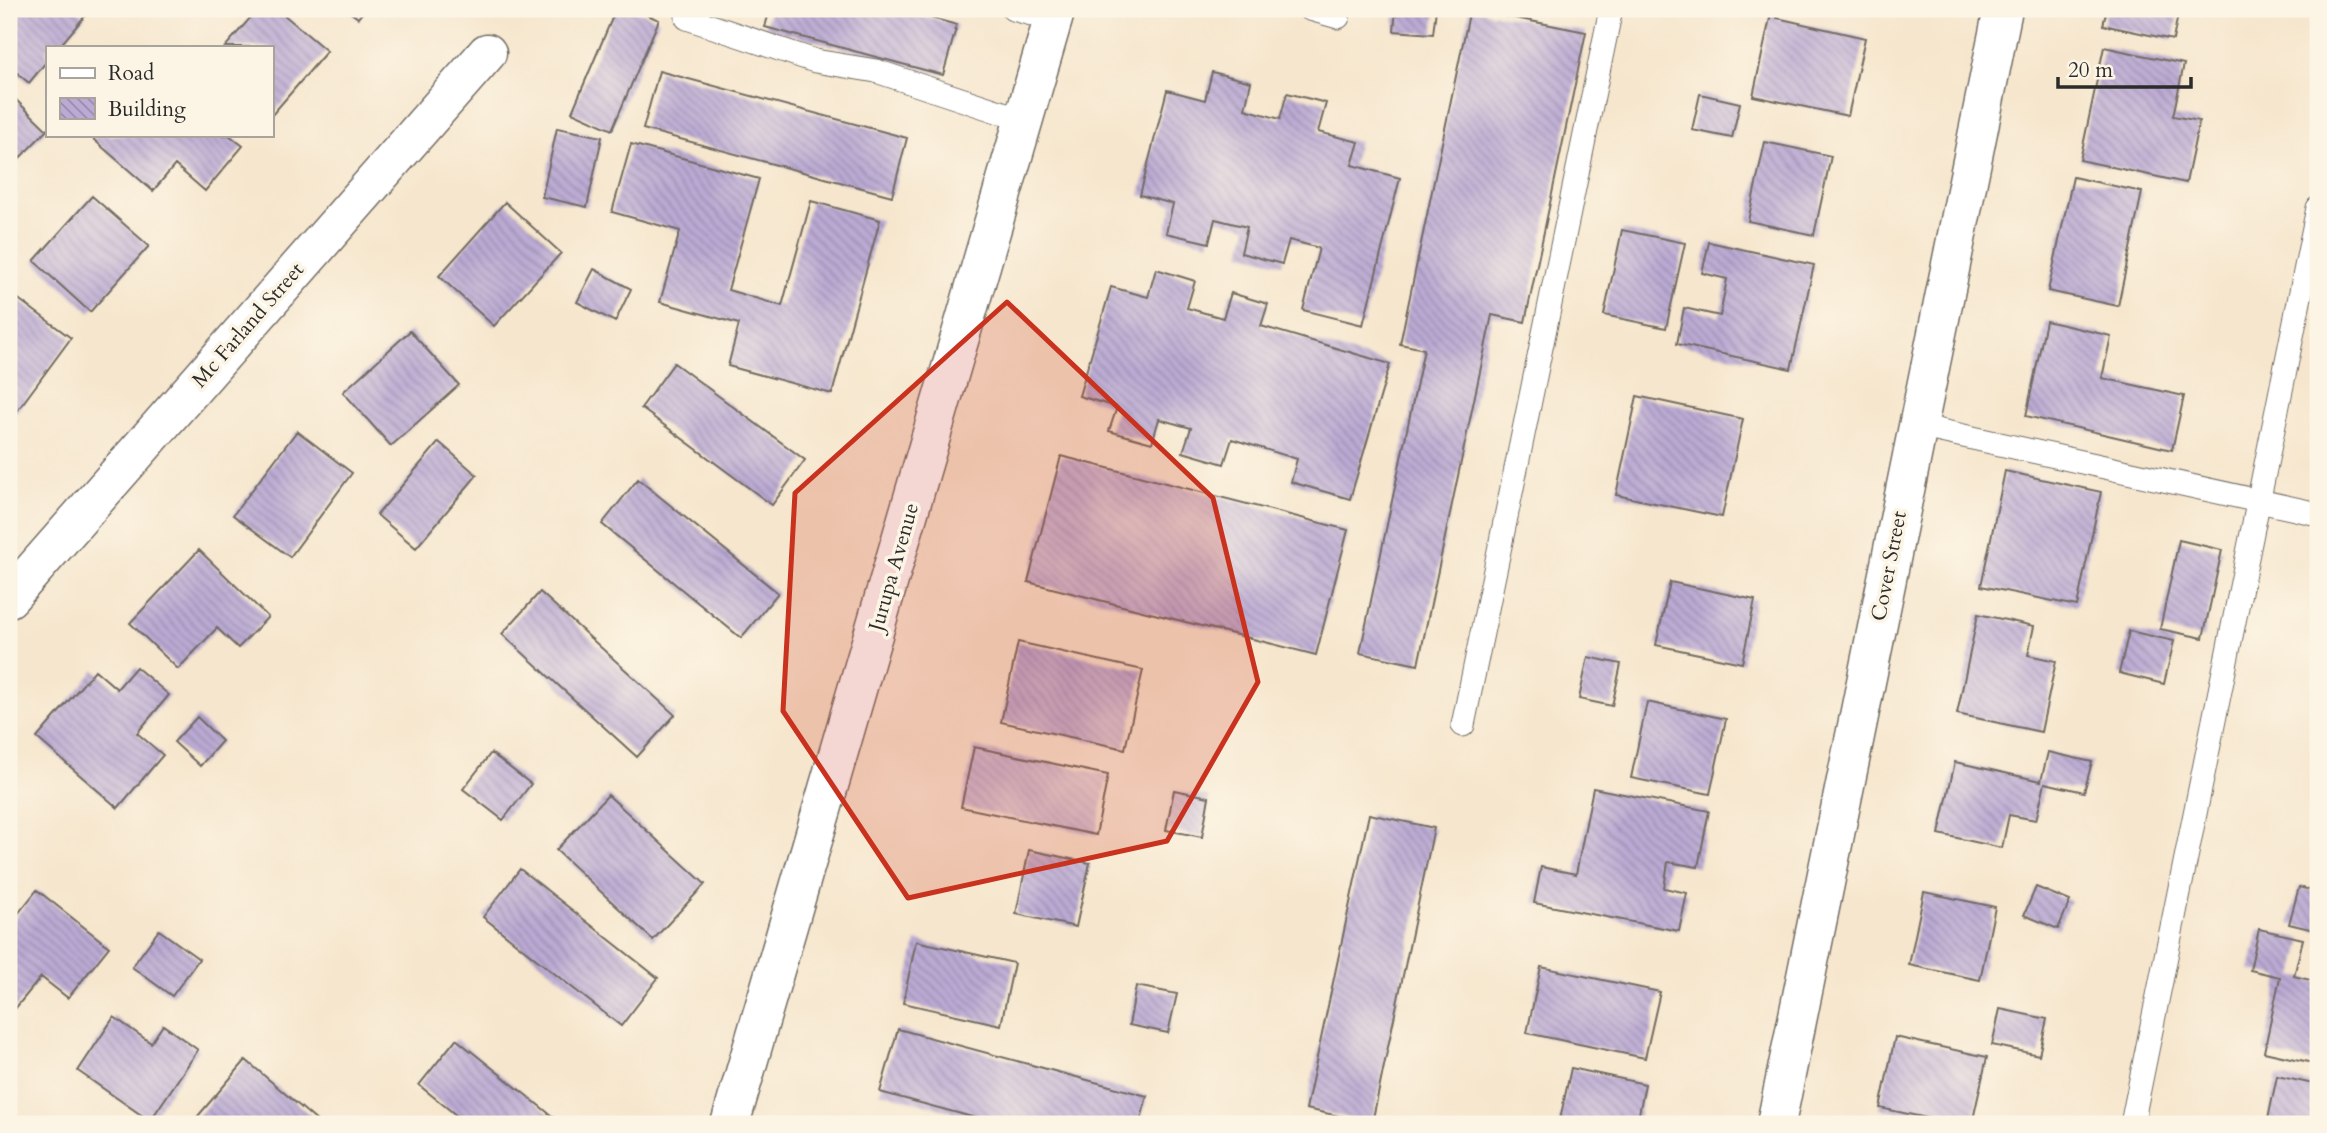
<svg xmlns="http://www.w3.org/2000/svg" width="2327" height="1133" viewBox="0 0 2327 1133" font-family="Cardo,serif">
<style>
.building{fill:url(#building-back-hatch)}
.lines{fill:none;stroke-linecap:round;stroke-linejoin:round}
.lane-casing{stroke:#726c64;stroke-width:25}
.street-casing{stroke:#726c64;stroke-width:41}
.secondary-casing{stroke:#726c64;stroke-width:41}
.lane{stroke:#fff;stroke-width:23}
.street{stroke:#fff;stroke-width:38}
.secondary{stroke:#fff;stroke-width:38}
.marked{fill:#c8321e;fill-opacity:0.2;stroke:#c8321e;stroke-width:5;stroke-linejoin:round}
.labels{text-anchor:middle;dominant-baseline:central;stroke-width:7;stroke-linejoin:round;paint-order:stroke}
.street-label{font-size:21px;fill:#2b2b2b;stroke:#fcf5e5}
</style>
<defs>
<pattern id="building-back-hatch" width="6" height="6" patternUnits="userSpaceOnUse" patternTransform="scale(1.75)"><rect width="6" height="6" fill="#bbaad4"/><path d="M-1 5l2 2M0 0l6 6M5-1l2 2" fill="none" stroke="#988bac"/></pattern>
</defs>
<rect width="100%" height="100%" fill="#fcf5e5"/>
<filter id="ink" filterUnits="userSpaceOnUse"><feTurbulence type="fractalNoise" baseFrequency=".0143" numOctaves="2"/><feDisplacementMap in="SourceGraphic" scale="14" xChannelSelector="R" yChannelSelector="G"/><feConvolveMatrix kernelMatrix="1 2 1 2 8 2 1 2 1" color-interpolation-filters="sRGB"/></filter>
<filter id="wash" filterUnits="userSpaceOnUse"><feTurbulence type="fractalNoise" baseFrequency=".00686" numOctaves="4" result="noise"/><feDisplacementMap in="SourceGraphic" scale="28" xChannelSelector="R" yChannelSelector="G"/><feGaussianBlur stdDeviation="1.57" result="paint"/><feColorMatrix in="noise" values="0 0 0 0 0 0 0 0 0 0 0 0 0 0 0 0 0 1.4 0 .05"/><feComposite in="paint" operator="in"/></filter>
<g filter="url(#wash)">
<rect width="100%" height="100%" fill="#f6e6cd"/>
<g id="blocks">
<path class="building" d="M9,9H77L85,16L59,47H47V61L29,83L9,66Z
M258,9H277L327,51L271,116V47H225Z
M346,9H365L358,18Z
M616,9H633L659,20L612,130L572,112Z
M770,9H898L957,25L943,75L765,27Z
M1396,9H1436L1433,34L1394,31Z
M1470,9L1586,32L1525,322L1492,315L1418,665L1360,653L1424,349L1400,344Z
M1772,9H1779L1777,18L1865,38L1848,116L1753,96Z
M2107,9H2179L2173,40L2103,25Z
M2104,47L2184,64L2173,116L2199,121L2186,183L2080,160Z
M659,71L907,138L892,196L643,129Z
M1212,72L1251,82L1245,109L1280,119L1287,93L1326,103L1318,132L1359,142L1352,165L1400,178L1363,325L1303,310L1319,248L1289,240L1282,264L1241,253L1247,227L1215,219L1209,243L1166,233L1173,204L1140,195L1167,90L1205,100Z
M1700,94L1740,103L1732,138L1692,130Z
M11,95L47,130L9,169V98Z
M557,128L602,137L587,207L542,197Z
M97,135H229L243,146L205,191L175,165L153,191L93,139Z
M1765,142L1831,156L1814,235L1748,221Z
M631,144L759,179L728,290L782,306L811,201L880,220L832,394L728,366L739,324L660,302L680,231L612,212Z
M2073,177L2142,192L2118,306L2048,291Z
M92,196L149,246L90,312L34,261Z
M505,202L561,253L494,326L439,276Z
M1622,230L1685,243L1666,328L1604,315Z
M1709,242L1814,265L1791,369L1677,344L1684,308L1720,316L1727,279L1702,273Z
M594,269L631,289L615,322L577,302Z
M1156,269L1195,281L1187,308L1223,318L1231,293L1268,304L1261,326L1390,364L1350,499L1291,482L1297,459L1232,439L1224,464L1183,452L1191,428L1159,419L1152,443L1109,431L1117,407L1079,396L1111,287L1148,297Z
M9,292L71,338L12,418L9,416Z
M2046,321L2111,336L2102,378L2184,396L2172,450L2026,416Z
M410,331L459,385L391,446L343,392Z
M674,363L805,460L772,505L641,408Z
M1637,396L1743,419L1722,517L1616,495Z
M297,431L352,473L290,557L233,515Z
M439,442L477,475L416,548L377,515Z
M1061,456L1348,530L1316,655L1028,582Z
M2005,471L2101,492L2077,606L1981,586Z
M638,479L778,593L741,638L602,524Z
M2179,540L2222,550L2203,638L2160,629Z
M199,550L268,617L238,648L217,628L178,669L130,623Z
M1670,582L1755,600L1742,663L1656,645Z
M540,592L675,715L637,757L502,634Z
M1978,614L2034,626L2028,655L2056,661L2041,732L1957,714Z
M2129,631L2174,641L2164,684L2119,673Z
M1018,642L1143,670L1125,749L1001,722Z
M1588,657L1621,664L1612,706L1579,699Z
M136,667L169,695L137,733L163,755L118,808L37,738L95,670L117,689Z
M1647,702L1726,719L1710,794L1631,778Z
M197,717L222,741L200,766L174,742Z
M974,747L1108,775L1096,835L961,807Z
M2048,752L2092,762L2084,792L2045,783L2036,820L2009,815L2002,848L1939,834L1955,762L2041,781Z
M491,753L531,784L503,820L463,789Z
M1593,788L1709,811L1698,867L1668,862L1664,888L1687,893L1679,931L1534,903L1541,867L1576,874Z
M1174,790L1209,797L1202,837L1166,830Z
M608,795L705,884L653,940L556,850Z
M1369,814L1434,828L1372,1123L1306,1109Z
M1029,850L1090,863L1076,927L1016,914Z
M520,869L658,978L621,1026L483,917Z
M2036,887L2070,901L2058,929L2024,915Z
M2299,887L2318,892V931L2289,924Z
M37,890L109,947L68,998L41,977L14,1010L9,1006V925Z
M1924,892L1995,907L1980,980L1909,965Z
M2259,929L2303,939L2294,976L2318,982V1064L2264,1052L2280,977L2250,970Z
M159,930L199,959L172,996L132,967Z
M916,941L1014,963L1001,1025L903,1003Z
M1541,967L1660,992L1645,1058L1527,1033Z
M1136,986L1177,994L1168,1033L1129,1025Z
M2000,1009L2047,1019L2039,1055L1992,1045Z
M114,1017L151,1043L163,1025L198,1050L150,1121L78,1071Z
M898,1029L1147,1096L1140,1124H998L880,1092Z
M1895,1037L1987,1057L1972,1124H1955L1880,1108Z
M456,1039L562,1124H467L419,1085Z
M246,1060L318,1122L316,1124H207L198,1116Z
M1571,1068L1645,1084L1637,1124H1559Z
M2277,1076L2318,1085V1124H2267Z"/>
</g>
</g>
<g filter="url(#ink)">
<use href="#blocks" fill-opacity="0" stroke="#726c64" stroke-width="2"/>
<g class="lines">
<defs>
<path id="lane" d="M1013,9L1053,20
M1310,9L1338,17
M687,18L815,61L876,71L1024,120
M1918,426L2318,514
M1463,725L1611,9
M2132,1124L2318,208"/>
<path id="street" d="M9,598L487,53
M1776,1124L2003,9"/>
<path id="secondary" d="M730,1124L1056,9"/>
</defs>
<use href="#lane" class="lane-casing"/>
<use href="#street" class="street-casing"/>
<use href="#secondary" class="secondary-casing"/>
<use href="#lane" class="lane"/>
<use href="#street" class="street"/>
<use href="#secondary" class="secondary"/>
</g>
</g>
<path class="marked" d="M1007,302L1213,498L1258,682L1167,841L908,898L783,711L795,493Z"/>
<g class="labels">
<g class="street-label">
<text transform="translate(248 325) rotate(-49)">Mc Farland Street</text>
<text transform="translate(1889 566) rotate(-79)">Cover Street</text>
<text transform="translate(894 567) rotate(-74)">Jurupa Avenue</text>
</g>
</g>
<rect width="2327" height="1133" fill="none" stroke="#fcf5e5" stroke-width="35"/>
<rect x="46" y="46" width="228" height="91" fill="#fcf5e5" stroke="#a8a49b" stroke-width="2"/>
<rect x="60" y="68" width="35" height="10" fill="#ffffff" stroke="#a8a49b" stroke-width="2"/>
<text x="108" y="80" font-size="21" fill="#2b2b2b">Road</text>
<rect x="60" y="98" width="35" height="21" fill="url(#building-back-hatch)" stroke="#a8a49b" stroke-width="2"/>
<text x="108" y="116" font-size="21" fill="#2b2b2b">Building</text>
<path d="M2058 77v10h133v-10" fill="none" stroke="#2b2b2b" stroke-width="3.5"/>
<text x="2068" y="77" font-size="21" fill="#2b2b2b" stroke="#fcf5e5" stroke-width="5" paint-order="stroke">20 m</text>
</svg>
